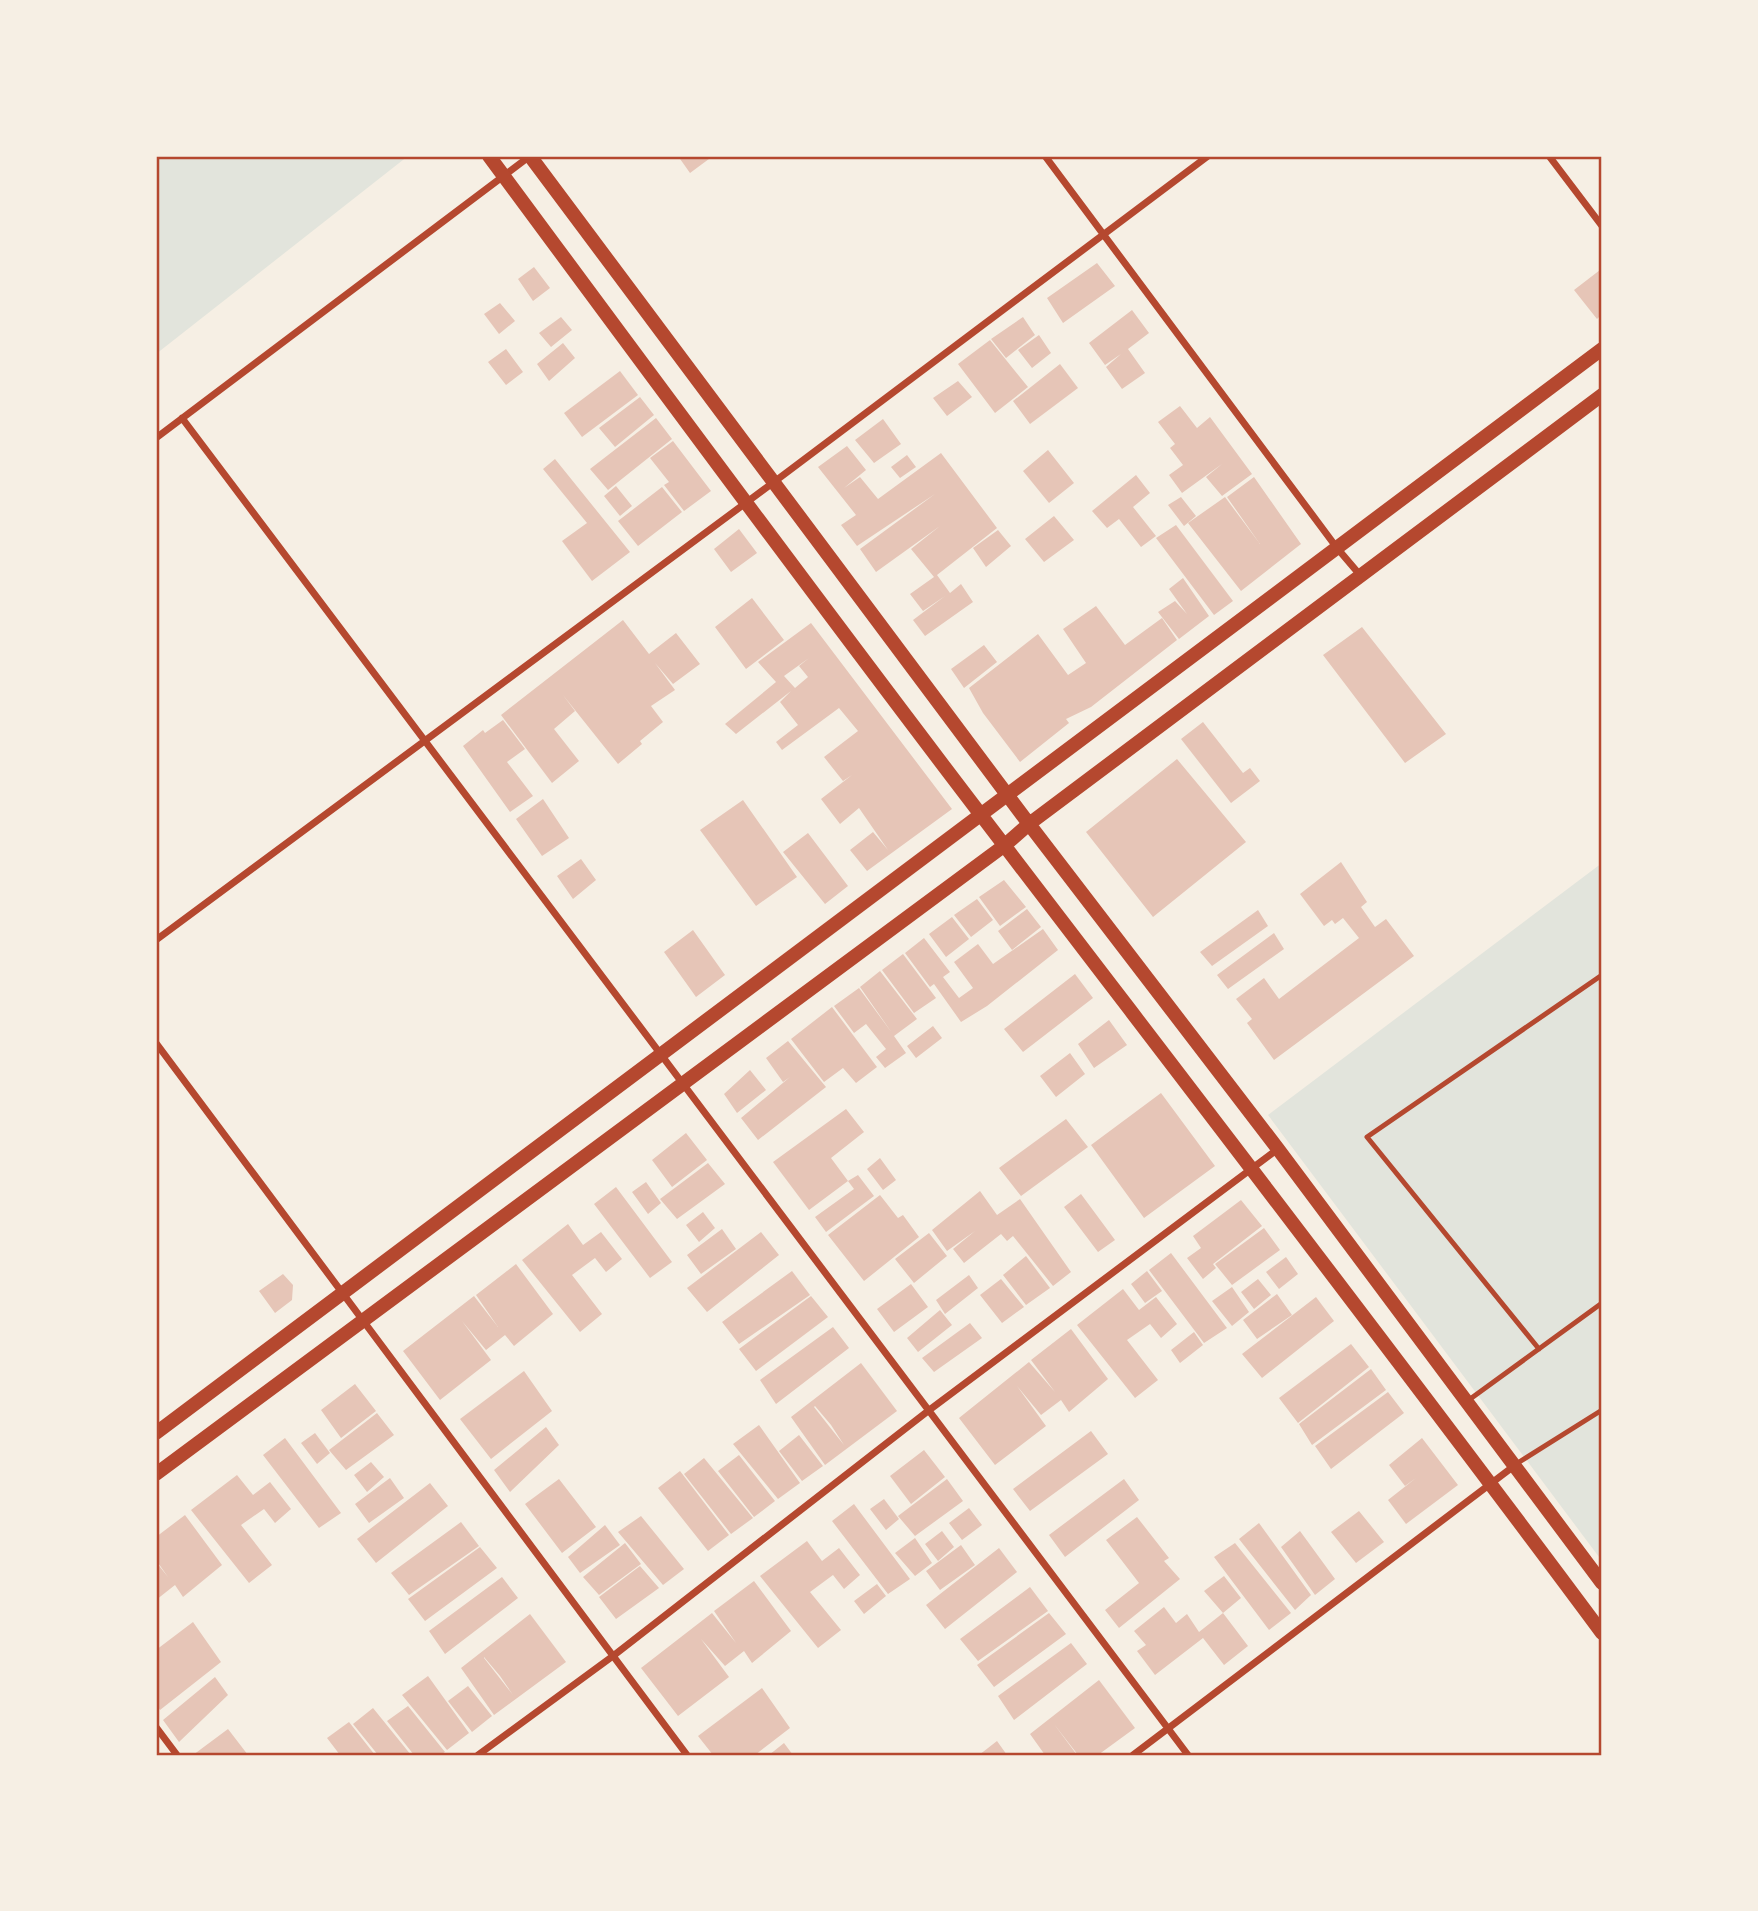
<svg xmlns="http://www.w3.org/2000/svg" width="1758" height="1911" viewBox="0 0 1758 1911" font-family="Roboto,sans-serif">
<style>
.green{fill:#e2e4dc}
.building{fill:#e6c5b7;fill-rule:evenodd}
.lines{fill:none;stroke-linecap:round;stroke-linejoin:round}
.service{stroke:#b5482f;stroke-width:5}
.minor{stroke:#b5482f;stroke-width:7}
.secondary{stroke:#b5482f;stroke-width:14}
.neatline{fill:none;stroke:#b5482f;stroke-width:2.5}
</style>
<rect width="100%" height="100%" fill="#f6efe4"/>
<path class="green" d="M156,156H408L156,354Z
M1602,863V1561L1268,1115Z"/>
<path class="building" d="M678,156H713L690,173Z
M1097,263L1115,286L1063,323L1047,298Z
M534,267L550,288L533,301L518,279Z
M1600,270L1602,273V314L1597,319L1574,290Z
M500,303L515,321L499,334L484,314Z
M1132,310L1149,333L1128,349L1145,373L1122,389L1106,367L1121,354L1105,365L1089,343Z
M561,317L572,330L551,347L539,333Z
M1023,317L1035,335L1006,358L991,339Z
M1039,335L1051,353L1032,368L1018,350Z
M990,340L1028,387L995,413L958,364Z
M563,343L575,358L549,381L537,364Z
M506,349L523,372L506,385L488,362Z
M1060,364L1078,388L1030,424L1013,401Z
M620,371L638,395L582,437L564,413Z
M958,381L972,397L947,416L933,398Z
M640,397L654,415L615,447L599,428Z
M1180,406L1197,428L1210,417L1252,474L1222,496L1206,477L1222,464L1182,493L1169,475L1183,465L1170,448L1175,444L1158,422Z
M656,418L672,439L608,490L590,469Z
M883,419L901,444L874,463L855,440Z
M673,441L711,491L684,511L664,485L669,482L650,458Z
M847,446L866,470L844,488L860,477L878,499L941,453L997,528L937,575L950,593L961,584L973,602L925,636L913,620L945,596L923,611L910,594L934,577L911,549L940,526L876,572L860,549L935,494L857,546L841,525L856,515L818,467Z
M1048,450L1074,483L1049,503L1023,471Z
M907,455L916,467L900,478L891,467Z
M555,459L630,552L592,581L562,541L587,523L543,469Z
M1136,475L1150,493L1133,507L1156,536L1141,547L1119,519L1107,528L1092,511Z
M1254,477L1301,544L1241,591L1188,523L1225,497L1260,544L1227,497Z
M616,486L632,506L620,516L604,496Z
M662,487L682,512L638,546L618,521Z
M1181,497L1196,516L1184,526L1168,505Z
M1054,516L1074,540L1044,562L1025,539Z
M1176,525L1233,601L1214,615L1156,538Z
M739,529L757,553L731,572L714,549Z
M998,530L1011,546L986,567L973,548Z
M1183,578L1209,616L1179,639L1158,612L1175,601L1187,614L1169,589Z
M752,598L784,640L746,669L715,627Z
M1096,606L1125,645L1162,618L1177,640L1091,707L1066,719L1069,723L1020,762L983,713L969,688L1038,634L1068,675L1086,663L1063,629Z
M623,620L649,654L676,633L700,664L673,684L655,663L675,690L651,706L663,722L640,741L642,744L618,764L563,695L575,711L554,729L579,761L552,783L501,715Z
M811,623L952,809L867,871L850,850L873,832L888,850L859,808L840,824L821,799L852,775L843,781L824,757L858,731L839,708L782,750L776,742L798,725L780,702L791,691L736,734L725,724L776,682L758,662ZM809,658L799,666L808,677L795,688L784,676Z
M1362,627L1446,734L1405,763L1323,655Z
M984,645L997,662L964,688L951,669Z
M503,720L525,749L507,762L533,796L510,812L463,746L483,730L485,733Z
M1203,722L1243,773L1250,768L1260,781L1231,803L1181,739Z
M1177,759L1246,842L1153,917L1086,832Z
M543,799L569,838L542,856L516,819Z
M743,800L797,877L756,906L700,830Z
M808,833L848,886L825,904L783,852Z
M581,859L596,880L573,899L557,876Z
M1341,862L1367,902L1361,907L1375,927L1386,919L1414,956L1274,1060L1247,1023L1252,1019L1236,999L1264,978L1279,999L1359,938L1343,918L1335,924L1332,920L1324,926L1300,894Z
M1004,880L1026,907L1000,926L979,897Z
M977,899L993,920L971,937L954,915Z
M1027,909L1041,927L1012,950L998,931Z
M1258,910L1268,926L1212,966L1200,952Z
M952,917L969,939L946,957L929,934Z
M1043,929L1058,950L987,1006L961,1022L934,984L930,987L905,953L924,938L950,972L943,977L959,998L973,988L954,962L978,944L993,964Z
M693,930L725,975L696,997L664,952Z
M1274,933L1284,949L1228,989L1217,975Z
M903,954L936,998L914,1013L882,970Z
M880,971L917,1019L894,1036L906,1053L885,1068L876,1057L886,1049L866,1024L854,1033L834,1006L859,988L892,1033L860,987Z
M1075,974L1093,998L1023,1052L1004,1029Z
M832,1007L877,1067L856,1083L843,1068L824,1082L791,1039Z
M1109,1020L1127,1045L1094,1068L1078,1044Z
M933,1026L942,1038L916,1058L907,1046Z
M788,1041L826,1087L758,1140L741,1118L790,1077L783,1082L766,1058Z
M1070,1053L1085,1074L1056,1097L1040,1076Z
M750,1070L766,1090L737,1113L724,1094Z
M1161,1093L1215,1166L1144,1218L1091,1145Z
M846,1109L864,1132L831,1158L848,1181L809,1210L773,1162Z
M1066,1119L1088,1147L1021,1196L999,1168Z
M686,1133L707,1160L672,1187L652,1160Z
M880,1158L896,1180L883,1190L867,1169Z
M708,1163L725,1184L677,1219L660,1199Z
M858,1175L874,1196L826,1232L815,1217L854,1189L848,1181Z
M646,1182L661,1203L648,1214L632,1192Z
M616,1187L672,1262L650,1278L594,1204Z
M980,1191L997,1215L1020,1199L1071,1272L1053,1286L1013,1236L1007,1241L1001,1234L964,1263L953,1249L975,1231L947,1251L932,1230Z
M1081,1194L1115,1240L1098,1252L1064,1207Z
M880,1195L898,1218L903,1215L919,1237L864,1281L828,1235Z
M1241,1200L1262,1226L1213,1264L1216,1268L1203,1279L1187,1258L1201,1248L1193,1236Z
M703,1212L715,1228L699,1242L686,1225Z
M568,1224L583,1245L601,1232L622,1259L606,1272L595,1258L572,1275L602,1314L580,1332L522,1260Z
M1264,1228L1280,1250L1232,1285L1215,1264Z
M722,1229L736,1249L701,1274L687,1255Z
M761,1232L779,1255L707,1312L687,1288Z
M929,1233L947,1256L914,1283L895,1259Z
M1171,1253L1227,1328L1204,1343L1149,1270Z
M1026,1256L1050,1288L1026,1305L1003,1275Z
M1286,1257L1298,1274L1279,1289L1266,1272Z
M516,1264L553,1314L514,1346L505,1335L486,1350L462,1321L491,1360L440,1400L403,1351L474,1296L498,1327L476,1295Z
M792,1271L810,1295L739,1344L722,1322Z
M1147,1271L1162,1291L1145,1303L1131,1284Z
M283,1274L293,1285L292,1300L275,1313L259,1291Z
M969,1275L978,1288L945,1314L936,1300Z
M1001,1279L1024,1307L1002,1323L980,1295Z
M1258,1279L1271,1295L1254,1309L1241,1292Z
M911,1284L928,1307L894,1332L877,1309Z
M1232,1287L1249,1312L1232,1326L1212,1301Z
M1123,1289L1139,1310L1156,1297L1177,1324L1161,1338L1150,1324L1127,1340L1158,1380L1135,1398L1077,1325Z
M1277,1294L1292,1315L1257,1339L1243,1320Z
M811,1296L828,1317L756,1371L739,1349Z
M1316,1297L1334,1321L1262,1378L1242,1354Z
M940,1310L952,1325L918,1352L907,1338Z
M970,1323L982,1338L934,1372L922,1358Z
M833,1327L849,1348L776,1404L760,1380Z
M1071,1329L1108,1379L1069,1412L1061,1400L1041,1415L1017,1386L1046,1426L995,1465L959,1418L1029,1362L1055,1392L1031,1360Z
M1194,1332L1203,1345L1180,1363L1171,1350Z
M1351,1344L1369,1367L1298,1423L1279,1398Z
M861,1363L897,1411L825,1465L791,1417ZM815,1406L831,1425L844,1445L814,1407Z
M1371,1369L1386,1390L1312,1445L1299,1424Z
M524,1371L552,1411L491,1459L460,1419Z
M355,1384L376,1411L341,1438L321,1410Z
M1388,1392L1404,1413L1331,1469L1315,1446Z
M377,1413L394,1435L346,1470L329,1450Z
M759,1425L800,1483L778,1499L733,1444Z
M546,1427L559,1445L510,1492L494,1470Z
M1091,1431L1108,1454L1030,1511L1013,1489Z
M315,1433L330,1453L317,1464L301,1443Z
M799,1435L823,1466L802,1481L779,1451Z
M285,1438L341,1513L319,1528L263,1455Z
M1422,1438L1458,1485L1406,1524L1388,1500L1416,1478L1405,1486L1389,1465Z
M924,1450L945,1477L911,1504L890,1476Z
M739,1455L775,1501L754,1517L718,1471Z
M704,1458L753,1518L731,1534L684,1474Z
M371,1462L384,1477L367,1492L354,1475Z
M680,1471L729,1535L708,1551L658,1488Z
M237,1475L253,1495L270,1482L291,1509L275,1523L264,1509L241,1525L272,1565L249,1583L191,1510Z
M390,1478L404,1498L369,1523L355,1504Z
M559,1479L596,1527L562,1553L525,1504Z
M947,1479L963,1501L915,1536L898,1516Z
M1124,1479L1139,1500L1065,1557L1049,1535Z
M430,1483L448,1506L376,1563L357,1539Z
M884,1499L899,1519L886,1530L870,1509Z
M854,1504L910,1579L888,1594L832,1521Z
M969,1508L982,1525L962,1540L949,1523Z
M1359,1511L1384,1542L1356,1563L1331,1532Z
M185,1515L222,1565L183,1597L175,1585L156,1600V1562L168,1577L156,1560V1537Z
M641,1516L684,1569L663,1585L618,1532Z
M1137,1517L1169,1558L1164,1561L1180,1579L1119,1628L1105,1610L1139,1583L1106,1540Z
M461,1522L479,1546L409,1595L391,1573Z
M1259,1523L1311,1595L1295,1610L1239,1539Z
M605,1525L620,1545L580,1573L568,1557Z
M942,1531L954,1547L938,1561L925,1544Z
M1300,1531L1335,1579L1315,1595L1281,1547Z
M915,1538L932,1563L915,1576L895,1553Z
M807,1541L822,1561L839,1548L860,1575L844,1589L833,1575L810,1592L841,1630L818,1648L760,1576Z
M625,1543L641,1564L599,1595L583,1577Z
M1235,1543L1291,1613L1269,1630L1214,1557Z
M961,1545L975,1565L940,1590L926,1571Z
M480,1547L497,1568L425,1621L408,1599Z
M999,1548L1017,1572L945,1629L926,1605Z
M640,1566L659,1588L616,1619L599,1597Z
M1224,1576L1241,1598L1223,1613L1204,1591Z
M502,1577L518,1598L445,1654L429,1631Z
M754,1581L791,1631L752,1663L744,1651L725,1666L701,1639L729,1677L678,1716L641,1668L712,1613L736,1643L714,1611Z
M877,1584L886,1596L864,1614L854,1601Z
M1030,1587L1048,1611L978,1661L960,1639Z
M1164,1607L1176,1623L1187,1614L1199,1632L1223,1613L1248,1646L1224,1665L1203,1638L1155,1675L1137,1651L1146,1645L1134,1631Z
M1049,1613L1066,1634L994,1687L977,1665Z
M530,1614L566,1662L494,1715L461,1668ZM484,1657L500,1676L513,1695L484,1658Z
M193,1622L221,1662L160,1710L156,1704V1650Z
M1071,1643L1087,1664L1014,1720L998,1696Z
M428,1676L469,1733L447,1750L402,1695Z
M215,1677L228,1695L179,1742L163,1720Z
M1099,1680L1135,1728L1098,1755H1078L1054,1724L1077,1755H1045L1030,1734Z
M468,1686L492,1716L472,1732L448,1701Z
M762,1688L790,1728L755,1755H713L698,1736Z
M408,1706L445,1752L440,1755H414L387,1721Z
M373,1708L411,1755H378L353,1724Z
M349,1722L375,1755H340L327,1738Z
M228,1729L248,1755H193Z
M997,1741L1007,1755H979Z
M784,1743L793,1755H769Z"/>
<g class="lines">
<path class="service" d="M1539,1349L1367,1137L1602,975
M1466,1402L1602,1303
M1516,1464L1602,1410"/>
<path class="minor" d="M1045,156L1337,548L1360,575
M1549,156L1602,226
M182,418L1188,1755
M156,438L530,156
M156,940L774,482L1208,156
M156,1043L687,1755
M156,1727L177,1755
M478,1755L613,1656L928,1411L1278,1149
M1133,1755L1514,1466"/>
<path class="secondary" d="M489,156C651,375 813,595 978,811C1187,1085 1397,1357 1602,1633
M530,156L1029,824L1278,1149L1602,1583
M156,1433L1602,349
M156,1474L1005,845L1029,824L1602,395"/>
</g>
<rect width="1758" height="1911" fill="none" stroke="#f6efe4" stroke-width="315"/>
<rect x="158" y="158" width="1442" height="1596" class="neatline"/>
</svg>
